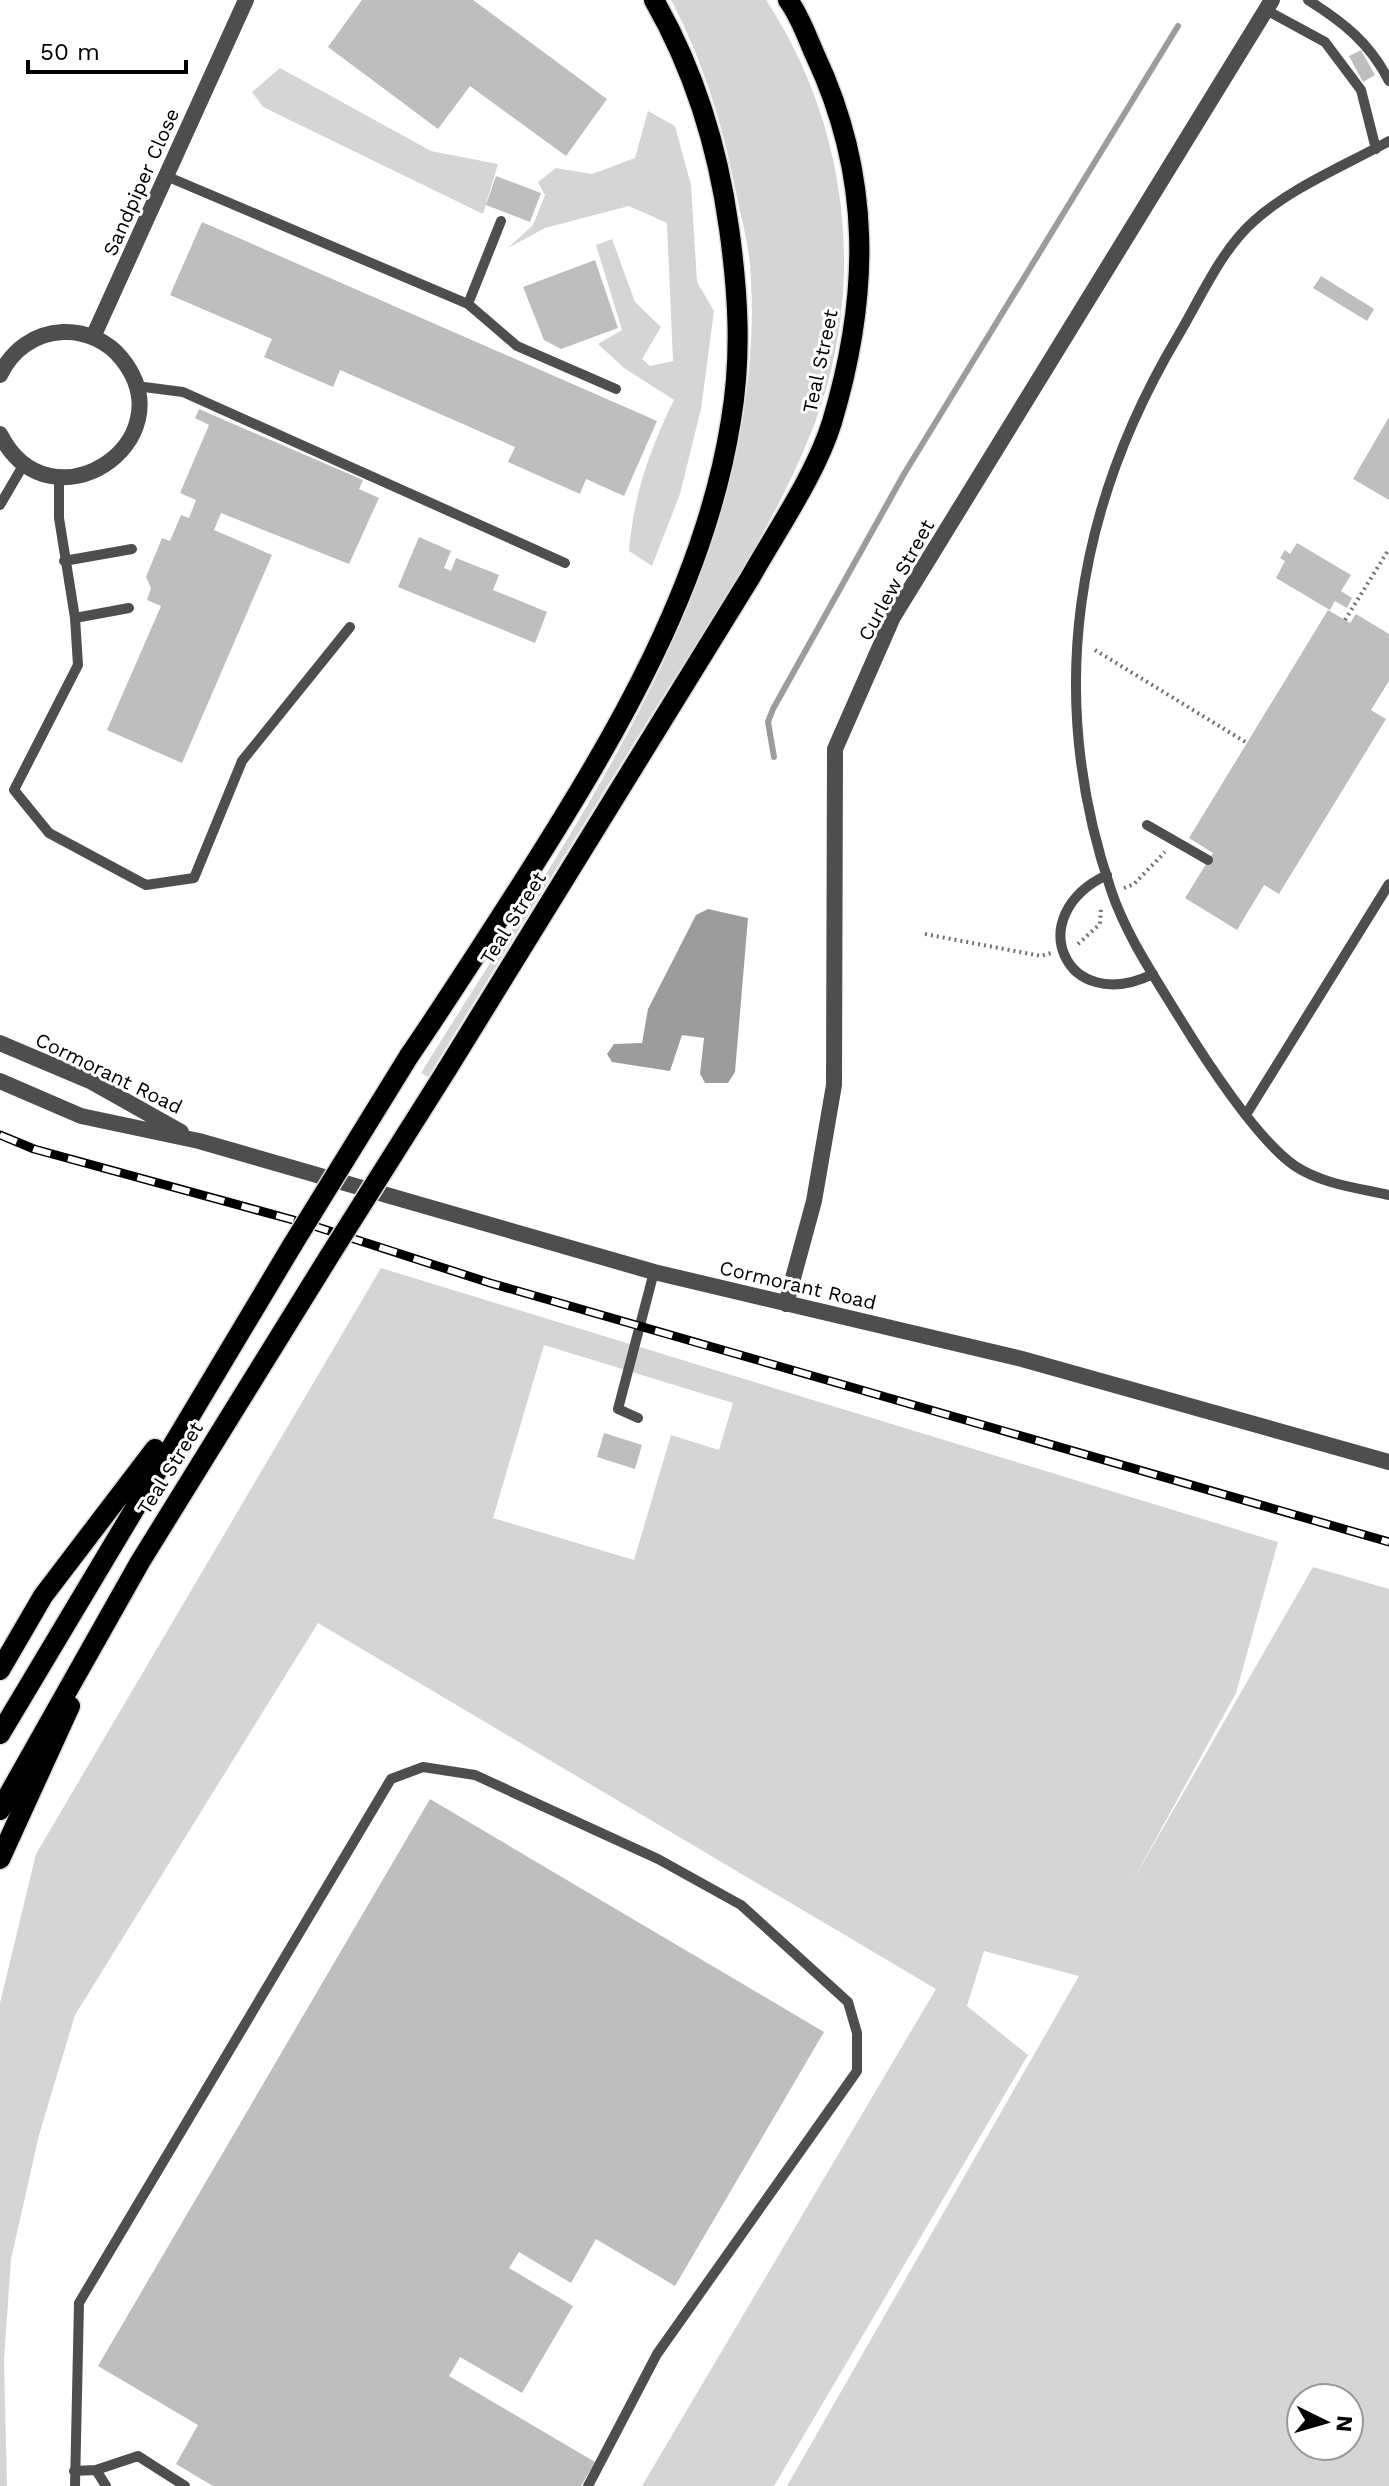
<svg xmlns="http://www.w3.org/2000/svg" width="1389" height="2486" viewBox="0 0 1389 2486" font-family="'Work Sans',sans-serif">
<style>
.green{fill:#d5d5d5;fill-rule:evenodd}
.water{fill:#9c9c9c}
.lines{fill:none;stroke-linecap:round;stroke-linejoin:round}
.stream{stroke:#9c9c9c;stroke-width:6}
.building{fill:#bebebe}
.primary-casing{stroke:#dbdbdb;stroke-width:23}
.path{stroke:#707070;stroke-width:4;stroke-dasharray:2 4;stroke-linecap:butt}
.lane{stroke:#4e4e4e;stroke-width:10}
.street{stroke:#4e4e4e;stroke-width:16}
.primary{stroke:#000;stroke-width:20}
.rail-casing{stroke:#000;stroke-width:9}
.rail{stroke:#fff;stroke-width:6;stroke-dasharray:18;stroke-linecap:butt}
.primary-bridge-casing{stroke:#dbdbdb;stroke-width:23;stroke-linecap:butt}
.primary-bridge{stroke:#000;stroke-width:20}
.labels{text-anchor:middle;dominant-baseline:central;stroke-width:6;stroke-linejoin:round;paint-order:stroke}
.street-label{font-size:20px;fill:#000;stroke:#fff}
</style>
<rect width="100%" height="100%" fill="#fff"/>
<path class="green" d="M671,0H766C850,127 868,292 811,433C770,535 705,629 647,722C574,840 501,958 428,1077L421,1073C569,832 773,563 750,265C748,241 741,217 736,193C723,125 703,61 671,0Z
M280,68L431,151L498,164L483,214L263,107L252,92Z
M648,111L675,126L691,185L697,282L714,311L701,409L680,494L652,566L629,551C634,494 649,451 674,400L624,368L598,344L622,330L596,245L612,239L635,302L661,327L642,359L650,366L673,361L667,223L629,206L545,228L508,248L533,225L545,195L538,182L556,168L592,174L635,158Z
M381,1268L1278,1542L1236,1693L1132,1882L1313,1567L1389,1589V2486H787L1079,1976L984,1951L967,2006L1028,2055L774,2486H642L936,1989L318,1623L75,2015L39,2135L11,2259L4,2360L7,2486H0V2003L36,1854ZM544,1345L733,1403L719,1450L671,1435L634,1560L493,1518ZM1301,2398H1349V2446H1301Z"/>
<path class="water" d="M708,909L748,918L735,1072L728,1083H705L700,1074L704,1038L682,1035L670,1071L612,1062L607,1054L614,1044L642,1043L648,1009L696,915Z"/>
<g class="lines">
<path class="stream" d="M774,757L768,722L773,709L904,474L1178,26"/>
</g>
<path class="building" d="M362,0H473L607,99L566,156L470,86L438,129L328,47Z
M1361,50L1375,75L1363,82L1349,56Z
M496,176L541,193L530,222L486,205Z
M202,222L657,421L624,496L586,479L580,494L508,462L515,447L340,370L333,387L264,357L272,339L170,295Z
M595,260L618,328L561,349L544,340L523,287Z
M1321,276L1374,309L1367,321L1313,288Z
M199,409L363,480L359,489L379,498L349,564L221,513L214,530L272,555L182,763L107,730L161,606L147,600L151,588L146,577L162,538L170,541L181,515L189,518L196,500L180,493L209,425L195,418Z
M1389,417V500L1353,479Z
M419,537L451,551L444,568L451,571L456,558L499,575L493,590L547,612L535,643L398,587Z
M1297,543L1351,575L1341,591L1352,598L1347,608L1335,601L1330,610L1276,578L1285,561L1280,558L1285,550L1290,554Z
M1328,610L1350,623L1356,614L1389,634V681L1371,710L1386,719L1279,894L1264,885L1237,930L1185,898L1213,853L1189,838Z
M604,1433L642,1445L635,1469L597,1457Z
M430,1799L824,2032L675,2286L596,2239L571,2283L519,2252L509,2268L573,2306L522,2393L460,2357L449,2376L595,2462L581,2486H213L176,2464L198,2425L98,2366Z"/>
<g class="lines">
<defs>
<path id="primary" d="M409,1056C450,996 489,935 528,874C616,735 705,585 731,420C742,355 738,292 729,228C718,148 694,70 654,0
M446,1071L750,578C777,530 816,474 832,422C870,295 872,176 815,55C807,37 800,16 788,0
M0,1670L43,1596L155,1449
M0,1734L293,1244
M0,1810L140,1562L330,1255
M0,1859L70,1706"/>
</defs>
<use href="#primary" class="primary-casing"/>
<path class="path" d="M1345,620L1389,549
M1095,650L1247,743
M1124,888L1134,884L1165,852
M925,934L1041,956L1051,953
M1078,944L1100,924L1101,908"/>
<path class="lane" d="M1308,0C1343,22 1370,43 1389,81
M1266,10L1325,42L1361,90L1376,149
M1389,141C1344,166 1292,187 1254,221C1221,250 1200,299 1178,336C1075,509 1045,696 1111,890C1126,935 1154,976 1179,1017C1204,1058 1257,1140 1295,1166C1322,1184 1358,1188 1389,1195
M166,176L468,304L517,346L616,389
M468,304L501,221
M136,386L183,392L565,563
M59,477V518L75,618L78,665L14,790L49,833L146,885L194,878L242,761L350,627
M0,505L24,464
M64,561L132,549
M75,618L129,608
M1147,825L1208,860
M1107,875C1021,915 1065,1017 1153,974
M1247,1113L1389,884
M638,1418L618,1409L654,1272
M96,2470L106,2486
M74,2471L96,2470L138,2456L185,2486
M75,2486L79,2303L391,1779L423,1767L475,1775L658,1859L741,1905L848,2002L857,2033V2071L657,2354L588,2486"/>
<path class="street" d="M93,337L246,0
M0,375C12,350 35,333 63,332C85,331 108,341 122,359C188,442 50,533 0,434
M0,1043L92,1082L181,1132
M0,1081L81,1116L199,1141L654,1272L1022,1359L1389,1462
M786,1304L814,1201L834,1085L835,749L893,617L1272,0"/>
<use href="#primary" class="primary"/>
<defs>
<path id="rail" d="M0,1135L34,1149L308,1224L490,1283L1389,1542"/>
</defs>
<use href="#rail" class="rail-casing"/>
<use href="#rail" class="rail"/>
<defs>
<path id="primary-bridge" d="M293,1244L409,1056
M330,1255L446,1071"/>
</defs>
<use href="#primary-bridge" class="primary-bridge-casing"/>
<use href="#primary-bridge" class="primary-bridge"/>
</g>
<g class="labels">
<g class="street-label">
<text transform="translate(141 182) rotate(-66)">Sandpiper Close</text>
<text transform="translate(820 361) rotate(-78)">Teal Street</text>
<text transform="translate(896 580) rotate(-61)">Curlew Street</text>
<text transform="translate(513 918) rotate(-58)">Teal Street</text>
<text transform="translate(109 1073) rotate(26)">Cormorant Road</text>
<text transform="translate(798 1285) rotate(13)">Cormorant Road</text>
<text transform="translate(170 1468) rotate(-58)">Teal Street</text>
</g>
</g>
<g transform="translate(1325 2422) rotate(95)"><circle r="38" fill="#ffffff" stroke="#999999" stroke-width="2"/>
<path d="M0-6L14 30L0 20L-14 30Z" fill="#000000"/>
<text y="-12" font-size="22" font-weight="bold" text-anchor="middle" fill="#000000">N</text>
</g>
<path d="M28 60v12h158v-12" fill="none" stroke="#000000" stroke-width="4"/>
<text x="40" y="60" font-size="24" fill="#000000" stroke="#ffffff" stroke-width="6" paint-order="stroke">50 m</text>
</svg>
